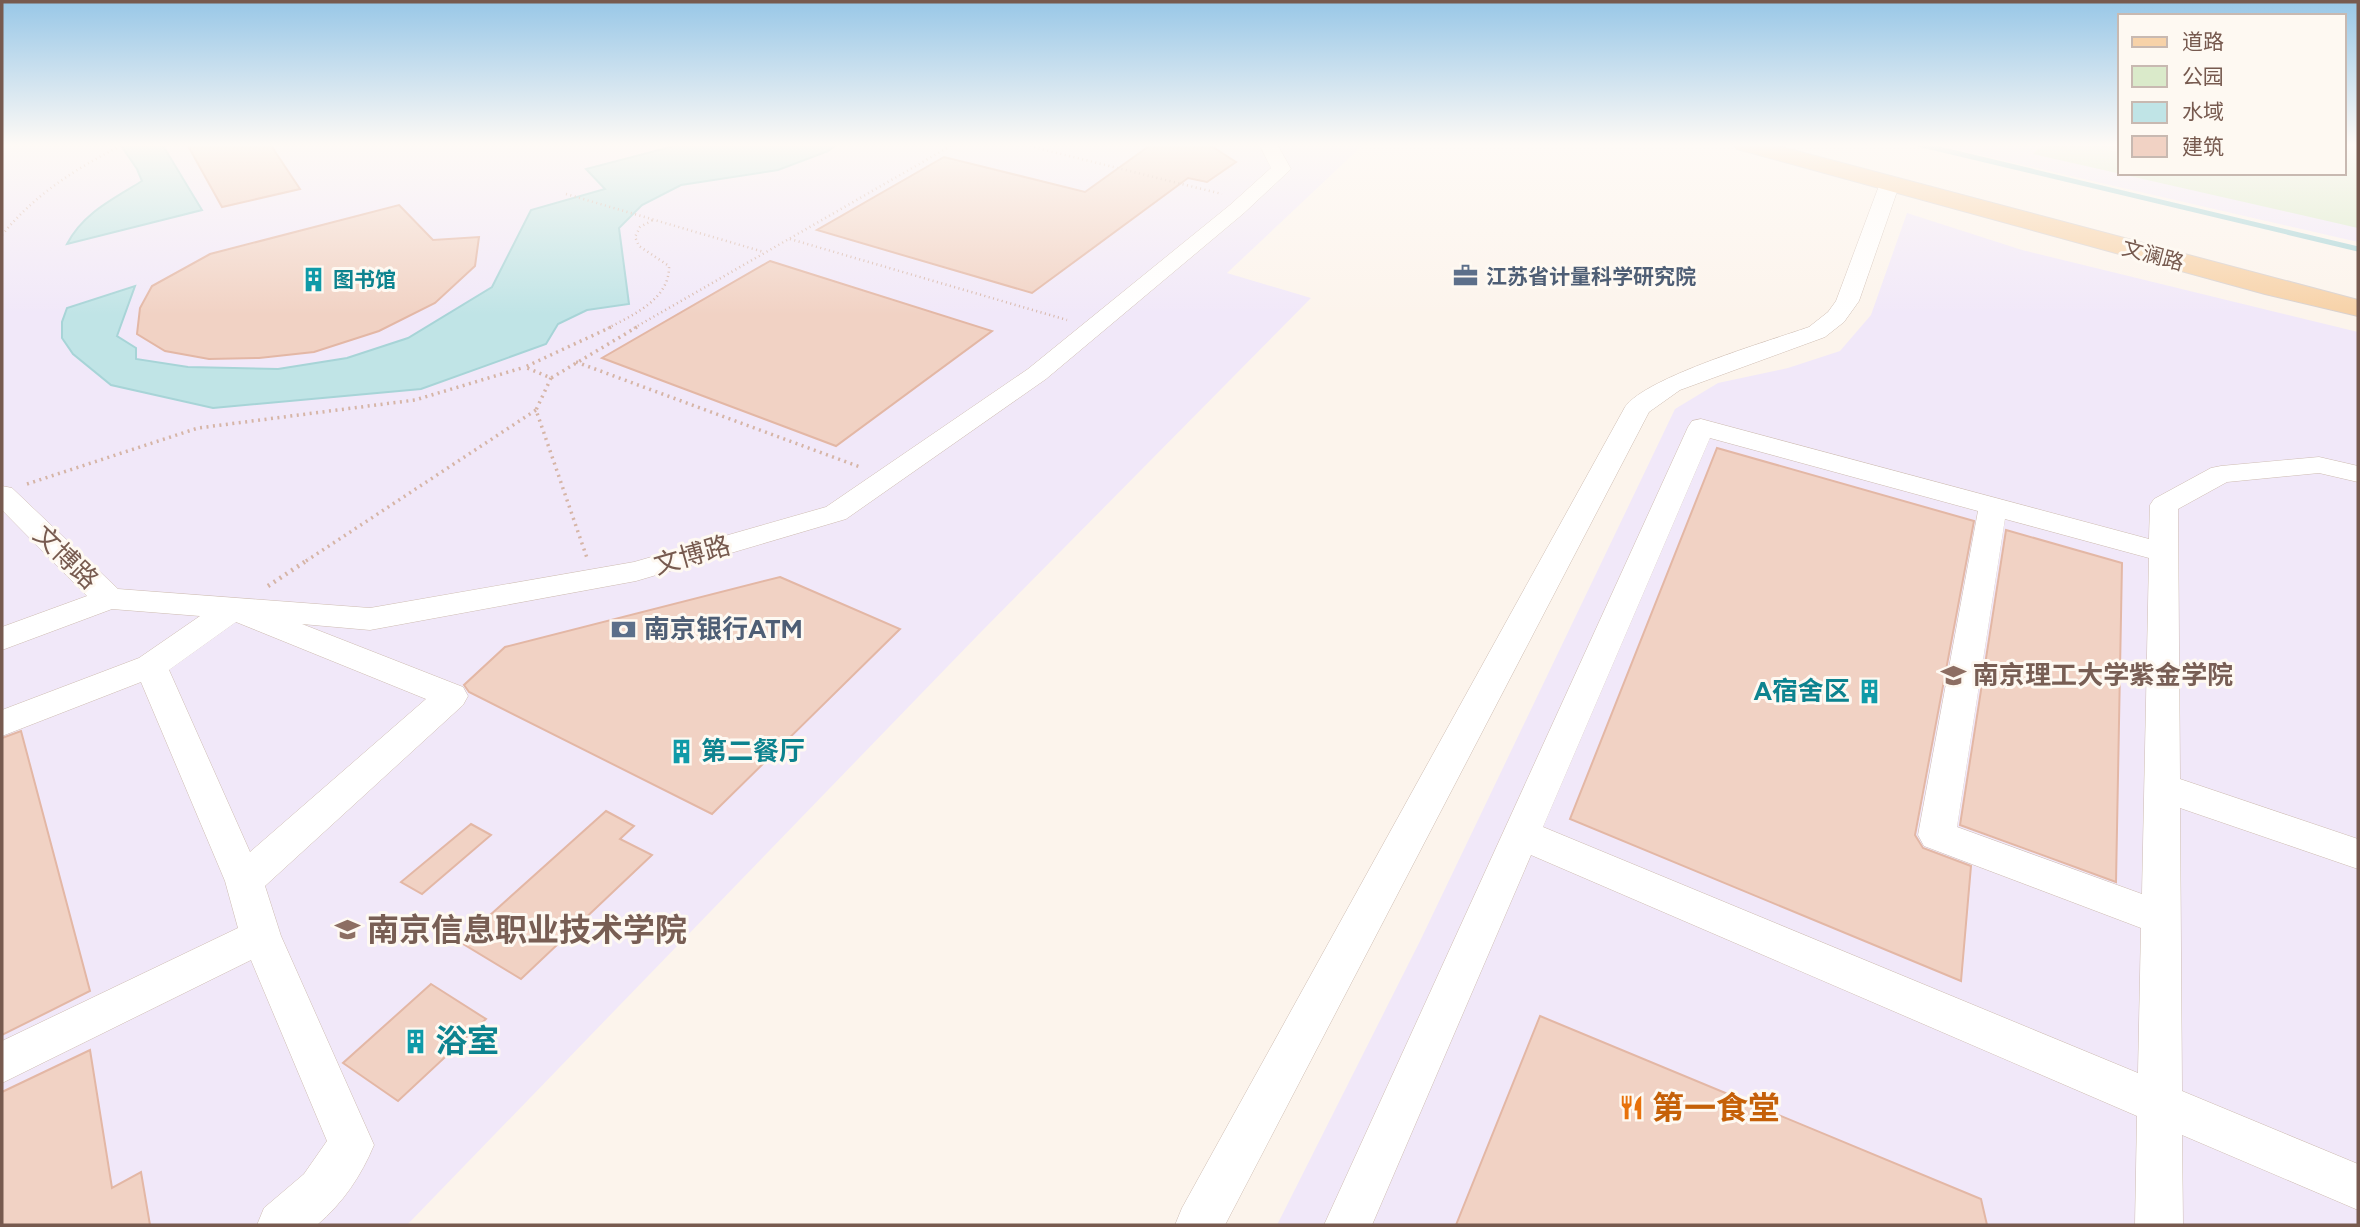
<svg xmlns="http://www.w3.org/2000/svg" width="2360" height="1227" viewBox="0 0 2360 1227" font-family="Figtree,'Noto Sans SC',sans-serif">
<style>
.education{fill:#f1e8f9}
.green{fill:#daeaca}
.water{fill:#c0e4e6;stroke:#a7d4d7;stroke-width:2}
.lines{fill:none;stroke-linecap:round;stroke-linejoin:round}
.stream{stroke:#a7d4d7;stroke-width:5}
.building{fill:#f1d2c4;stroke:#e3b7a5;stroke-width:2}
.minor-casing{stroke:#cebcb1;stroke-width:1}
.major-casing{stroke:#d9d1ce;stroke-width:2}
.path-far2{stroke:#d6b5a7;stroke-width:2.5;stroke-dasharray:1 3.5;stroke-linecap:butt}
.path-far1{stroke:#d6b5a7;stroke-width:3.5;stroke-dasharray:2 4.5;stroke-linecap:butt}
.path{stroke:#d6b5a7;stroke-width:4.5;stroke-dasharray:2 5;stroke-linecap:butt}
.minor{fill:#fff;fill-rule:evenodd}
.major{fill:#f7d2a8;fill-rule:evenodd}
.labels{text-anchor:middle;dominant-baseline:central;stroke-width:6;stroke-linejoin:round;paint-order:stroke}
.far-street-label{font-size:21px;fill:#775a4f;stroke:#fef9f2}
.far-service-label{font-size:21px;font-weight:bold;fill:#4e5e75;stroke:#fef9f2;text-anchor:start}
.far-culture-label{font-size:21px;font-weight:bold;fill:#0d838f;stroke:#fef9f2;text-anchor:start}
.street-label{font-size:26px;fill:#775a4f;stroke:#fef9f2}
.service-label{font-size:26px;font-weight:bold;fill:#4e5e75;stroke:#fef9f2;text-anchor:start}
.education-label{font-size:26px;font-weight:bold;fill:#785e54;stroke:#fef9f2;text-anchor:start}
.culture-label{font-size:26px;font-weight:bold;fill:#0d838f;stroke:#fef9f2;text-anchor:end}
.near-education-label{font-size:32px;font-weight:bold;fill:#785e54;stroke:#fef9f2;text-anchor:start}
.near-culture-label{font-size:32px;font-weight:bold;fill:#0d838f;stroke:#fef9f2;text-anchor:start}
.near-food-label{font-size:32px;font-weight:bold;fill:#c56008;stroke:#fef9f2;text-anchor:start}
</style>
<rect width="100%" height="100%" fill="#fcf4ec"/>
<path class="education" d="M2,144H1364L1227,273L1311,298L979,634L407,1225H2Z
M1932,144H2120V173H2344V144H2358V242Z
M1907,213L2022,250L2358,332V1225H1277L1420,941L1675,409L1718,383L1788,368L1840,351L1871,315Z"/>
<path class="green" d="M2044,144H2120V151L2094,147L2120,152V173H2344V144L2358,146V228L2033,154Z"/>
<path class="water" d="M120,144H162L202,210L67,244C83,213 113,199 142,181L137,169Z
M682,144H838L828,151L778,170L681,185L642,205L619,228L629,304L587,310L558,324L546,344L421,389L213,408L111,385L73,354L62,338V322L67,308L135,286L117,336L136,348V359L188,367L278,369L347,358L408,338L492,287L531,210L605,189L586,169Z"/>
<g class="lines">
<path class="stream" d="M1918,144L2358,249"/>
</g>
<path class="building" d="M187,144H270L300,189L222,207Z
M1152,144H1208L1236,162L1207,182L1188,178L1032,293L817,230L944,157L1085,192Z
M399,205L433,240L479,237L475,266L435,303L379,331L314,352L259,358L209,359L165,351L137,334L140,308L152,286L210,254Z
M770,261L992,331L836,446L602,358Z
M1717,448L1974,521L1915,835L1923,848L1971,866L1961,981L1570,819Z
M2006,530L2122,563L2116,882L1960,825Z
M780,577L900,629L712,814L469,692L464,685L505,647Z
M21,731L90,991L2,1035V738Z
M606,811L634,826L620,839L652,855L521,979L460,942Z
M471,824L491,835L422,894L401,882Z
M431,984L486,1019L398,1101L343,1063Z
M1540,1016L1981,1199L1987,1225H1456Z
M90,1050L112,1188L141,1172L150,1225H2V1092Z"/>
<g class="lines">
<defs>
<path id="minor" d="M1259,144H1277L1291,169L1244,213L1046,379L846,519L636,581L370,630L302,624L463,687L468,696L463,705L265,886L281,936L374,1145C361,1176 343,1203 317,1225H257L264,1208L304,1174L327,1141L251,960L2,1083V1041L238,928L225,881L141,682L2,736V710L139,658L200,616L112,609L2,650V627L87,596L2,510V486L12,488L118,589L370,608L634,562L826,507L1028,369L1230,205L1271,168ZM236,622L426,699L250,852L169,670Z
M1890,177L1897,179L1900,183L1859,301L1844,322L1825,337L1680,390L1649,412L1225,1225H1175L1182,1208L1625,407C1646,377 1769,341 1809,327L1828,312L1836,301L1880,183L1883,179Z
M1701,419L2149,539L2150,505L2154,499L2211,468L2221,466L2319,457L2358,466V482L2319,473L2227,482L2178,509L2180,779L2358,839V869L2180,808L2182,1091L2358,1164V1210L2182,1135L2183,1225H2135L2137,1116L1531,855L1372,1225H1324L1688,427L1692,421ZM1710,438L1978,511L1918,835L1924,846L2141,928L2138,1073L1543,827ZM2005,519L2149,558L2142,894L1957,827Z"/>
<path id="major" d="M1734,144H1770L2358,300V316L2265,294L1737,149Z"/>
</defs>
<use href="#minor" class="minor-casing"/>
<use href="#major" class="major-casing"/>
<path class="path-far2" d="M1021,144L1222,194
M2344,144L2358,146
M566,194L764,252
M2,235C36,193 77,168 124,144
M790,239L1067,320
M608,328C633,315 670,299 669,266L639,246L635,237L640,227L653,220
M634,328L954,144"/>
<path class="path-far1" d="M611,327L525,367L551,378L637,327
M576,362L860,467
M551,378L536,410L587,558
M27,484L198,428L415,400L525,367
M306,561L536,410"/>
<path class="path" d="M268,586L309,559"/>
<use href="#minor" class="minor"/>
<use href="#major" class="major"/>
</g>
<linearGradient id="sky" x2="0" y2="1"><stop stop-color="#98c7e7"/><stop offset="0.46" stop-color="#fefaf6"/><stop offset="1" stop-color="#fefaf6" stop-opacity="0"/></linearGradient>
<rect width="2360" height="315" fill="url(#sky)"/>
<defs>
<symbol id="office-bare" viewBox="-9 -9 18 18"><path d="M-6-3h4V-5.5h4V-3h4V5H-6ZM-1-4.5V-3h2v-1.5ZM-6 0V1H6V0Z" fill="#5c6f8a" stroke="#fef9f2" stroke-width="2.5" paint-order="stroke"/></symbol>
<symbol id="building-bare" viewBox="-9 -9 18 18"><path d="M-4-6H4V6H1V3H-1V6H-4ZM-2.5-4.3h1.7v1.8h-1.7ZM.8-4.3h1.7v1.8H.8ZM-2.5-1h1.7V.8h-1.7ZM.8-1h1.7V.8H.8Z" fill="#0f9aa8" stroke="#fef9f2" stroke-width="2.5" paint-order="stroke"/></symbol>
<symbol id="bank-bare" viewBox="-9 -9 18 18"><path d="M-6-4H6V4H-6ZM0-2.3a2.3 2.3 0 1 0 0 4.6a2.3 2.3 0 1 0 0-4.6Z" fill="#5c6f8a" stroke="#fef9f2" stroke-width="2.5" paint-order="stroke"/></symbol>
<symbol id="university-bare" viewBox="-9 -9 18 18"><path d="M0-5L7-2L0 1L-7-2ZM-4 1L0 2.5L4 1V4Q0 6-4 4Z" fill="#8d6e63" stroke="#fef9f2" stroke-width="2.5" paint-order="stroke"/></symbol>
<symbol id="restaurant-bare" viewBox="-9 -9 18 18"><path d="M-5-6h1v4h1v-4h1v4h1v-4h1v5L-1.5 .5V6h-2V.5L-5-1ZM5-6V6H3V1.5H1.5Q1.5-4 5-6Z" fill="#e8710a" stroke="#fef9f2" stroke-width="2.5" paint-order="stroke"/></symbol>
</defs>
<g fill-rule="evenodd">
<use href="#office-bare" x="1448" y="258" width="35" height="35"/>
<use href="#building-bare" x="296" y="262" width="35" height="35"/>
<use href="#bank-bare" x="606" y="612" width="35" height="35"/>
<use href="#university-bare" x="1936" y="658" width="35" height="35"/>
<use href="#building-bare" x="1852" y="674" width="35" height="35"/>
<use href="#building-bare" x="664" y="734" width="35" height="35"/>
<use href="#university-bare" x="330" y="912" width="35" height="35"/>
<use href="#building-bare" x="398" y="1024" width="35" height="35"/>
<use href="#restaurant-bare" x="1614" y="1090" width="35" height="35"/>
</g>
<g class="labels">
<g class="far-street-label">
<text transform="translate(2153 255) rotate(15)">文澜路</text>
</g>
<g class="far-service-label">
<text x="1486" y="276">江苏省计量科学研究院</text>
</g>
<g class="far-culture-label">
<text x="333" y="279">图书馆</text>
</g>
<g class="street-label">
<text transform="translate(692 555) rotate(-16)">文博路</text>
<text transform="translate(66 557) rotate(44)">文博路</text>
</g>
<g class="service-label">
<text x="644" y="629">南京银行ATM</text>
</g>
<g class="education-label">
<text x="1973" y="675">南京理工大学紫金学院</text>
</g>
<g class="culture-label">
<text x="1850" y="691">A宿舍区</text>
<text x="701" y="751" text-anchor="start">第二餐厅</text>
</g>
<g class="near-education-label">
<text x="367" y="930">南京信息职业技术学院</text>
</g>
<g class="near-culture-label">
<text x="435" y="1041">浴室</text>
</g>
<g class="near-food-label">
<text x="1652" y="1108">第一食堂</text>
</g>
</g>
<rect width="2360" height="1227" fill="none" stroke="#775a4f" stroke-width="7"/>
<rect x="2118" y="14" width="228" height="161" fill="#fef9f2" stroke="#c8b9b1" stroke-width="2"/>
<rect x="2132" y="37" width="35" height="10" fill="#f7d2a8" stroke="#c8b9b1" stroke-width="2"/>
<text x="2182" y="49" font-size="21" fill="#775a4f">道路</text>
<rect x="2132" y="66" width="35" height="21" fill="#daeaca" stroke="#c8b9b1" stroke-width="2"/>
<text x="2182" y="84" font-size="21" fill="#775a4f">公园</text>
<rect x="2132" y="102" width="35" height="21" fill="#c0e4e6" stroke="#c8b9b1" stroke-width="2"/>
<text x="2182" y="119" font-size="21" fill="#775a4f">水域</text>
<rect x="2132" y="136" width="35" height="21" fill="#f1d2c4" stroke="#c8b9b1" stroke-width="2"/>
<text x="2182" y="154" font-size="21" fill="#775a4f">建筑</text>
</svg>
